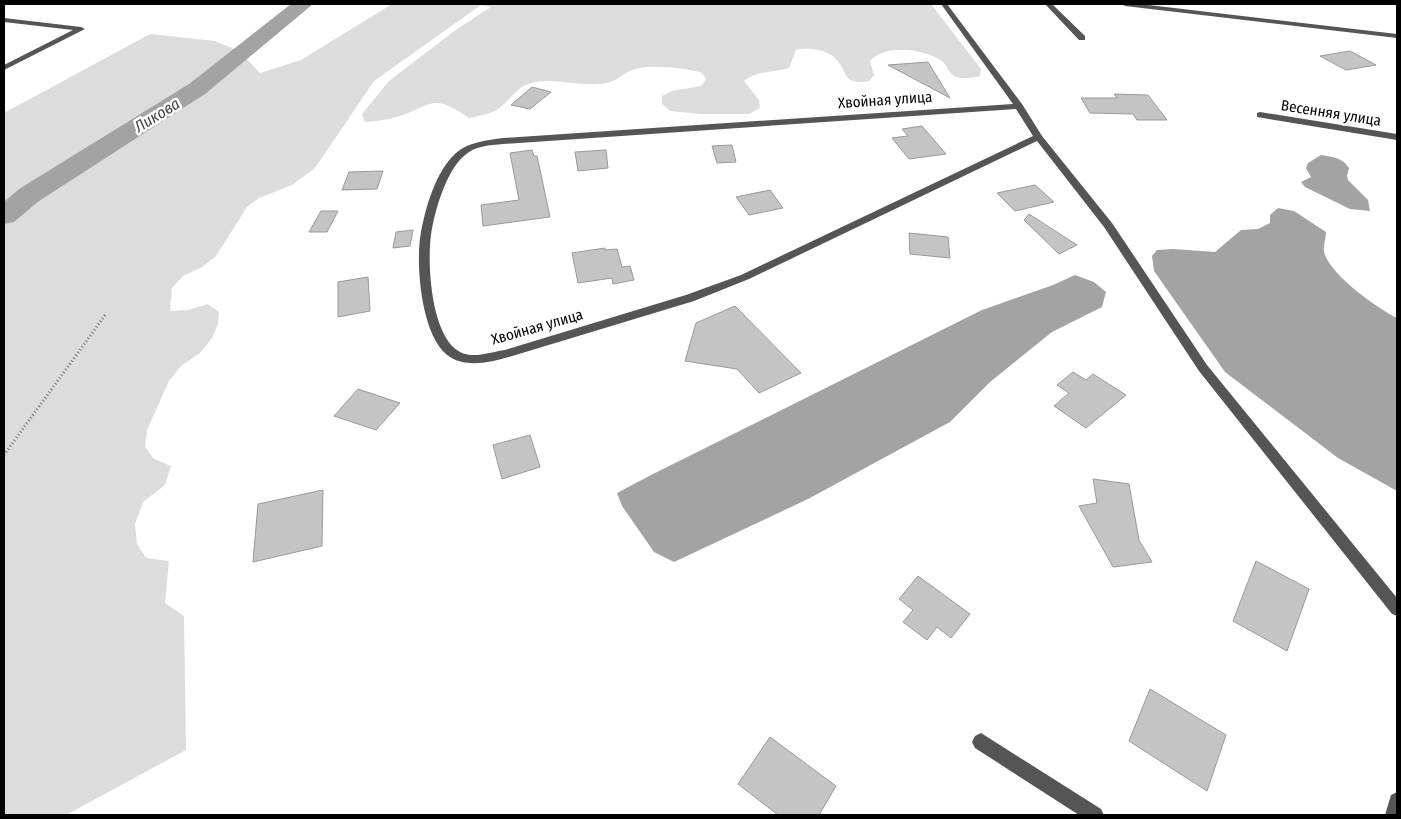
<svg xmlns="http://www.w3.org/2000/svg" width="1401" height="819" viewBox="0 0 1401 819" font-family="'Fira Sans Condensed',sans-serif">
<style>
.green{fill:#dcdcdc}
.water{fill:#a3a3a3}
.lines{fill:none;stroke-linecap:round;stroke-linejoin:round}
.river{fill:#a3a3a3;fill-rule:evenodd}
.building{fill:#c4c4c4;stroke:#999}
.path{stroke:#777;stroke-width:3;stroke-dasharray:1 2.5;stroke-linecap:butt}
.minor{fill:#555;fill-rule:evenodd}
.labels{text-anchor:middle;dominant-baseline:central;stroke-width:5;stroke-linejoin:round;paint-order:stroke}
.far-street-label{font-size:15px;fill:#000;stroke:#fff}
.far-water-label{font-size:16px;font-style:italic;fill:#444;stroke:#fff}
</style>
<rect width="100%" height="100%" fill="#fff"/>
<path class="green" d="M392,4H931L981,69L980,76C972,78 962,80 954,76C948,72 947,65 942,61C924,49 885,43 870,61L874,75L869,81C843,85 849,75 837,60C827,49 809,47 796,50L789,68C774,73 757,70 744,81L759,100L760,108L749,114H700L670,111L662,104V96L672,91L701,86L706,79L702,73C687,68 645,63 630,71C618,77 615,83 599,84C576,86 554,77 531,83C516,87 510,101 498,109C491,114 478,116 469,118C431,92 434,105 397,117C386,120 376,121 365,122L362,114L389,81L457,29L491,7L481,5L374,81L315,168L292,185L259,198L247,207L216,256L202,267L183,276L172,288L170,311L188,310L208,304L219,312L218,324L212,338L200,353L181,366L169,381L147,430L145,447L154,459L171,466L165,485L143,502L135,524L137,544L146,558L169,561L165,603L184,616L186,750L66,815H4V113L150,34L215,41L239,51L260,73L301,60Z"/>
<path class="water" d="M1321,155C1333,157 1343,158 1349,168L1347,176L1348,180L1368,200L1370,211L1350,209L1305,187L1301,182L1311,177L1306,168L1308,163Z
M1278,208L1294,211L1326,232C1326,238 1323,246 1324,252C1330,275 1377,308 1397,318V491L1338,458L1225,372L1154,271L1152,256L1157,250L1173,249L1215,252L1241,230L1258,229L1270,223V215Z
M1075,275L1094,282L1106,292L1102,307L1052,332L990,382L950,422L808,499L674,562L654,552L622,506L617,493L651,475L982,310L1053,285Z"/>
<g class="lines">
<path class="river" d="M291,4H313L205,94L39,201L14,222L4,224V202L19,189L189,84Z"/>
</g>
<path class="building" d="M1350,51L1376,65L1346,70L1320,56Z
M928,62L950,98L888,65Z
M532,87L551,92L530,109L511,105Z
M1114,94L1148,95L1167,120H1137L1133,114L1090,113L1081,98H1117Z
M922,126L946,154L909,159L892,138L908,136L902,129Z
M732,145L736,162L717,163L712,146Z
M532,150L534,156H537L550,217L483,226L481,205L519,200L510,153Z
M606,150L608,168L578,171L575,152Z
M383,171L377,189L342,190L349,172Z
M1035,185L1054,202L1015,211L997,193Z
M770,190L783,208L749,215L736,197Z
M321,211H338L327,232H309Z
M1029,214L1077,245L1059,254L1024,220Z
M413,230L410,246L393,248L396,232Z
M909,233L948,237L950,258L910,254Z
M605,248V250L617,249L622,267L630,266L634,280L613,284L612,278L578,283L572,253Z
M368,277L370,311L338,317V282Z
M735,306L801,373L759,393L737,369L685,361L696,323Z
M1073,372L1086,380L1093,374L1126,395L1086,428L1054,406L1069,393L1057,385Z
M358,389L400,403L376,430L334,416Z
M530,435L540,467L502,479L493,445Z
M1093,479L1129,484L1139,540L1152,562L1113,567L1079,506L1097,503Z
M323,490L322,546L253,562L258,504Z
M1256,561L1309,589L1287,651L1233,621Z
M918,576L970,614L951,638L937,627L927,640L903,622L913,610L899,599Z
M1150,689L1226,735L1207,791L1129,741Z
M770,737L836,786L819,815H778L738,784Z"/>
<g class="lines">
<path class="path" d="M4,455L106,314"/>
<path class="minor" d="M941,4H947L1022,104L1042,136L1112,223L1207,365L1397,598V616L1392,614L1199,371L1104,227L1037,141L749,279L694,301L509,357C491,362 467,368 450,357C421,339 415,263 421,232C426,206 436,171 456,153C468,142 488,140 503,138L1013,104ZM1016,109L1033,136L741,275L686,295L505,350C491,352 473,359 460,352C431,337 427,264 431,235C434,213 446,171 464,156C474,146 490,145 503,144Z
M1045,4H1052L1085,36V40H1079Z
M1122,4H1140L1397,34V38L1125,6Z
M4,18L81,27L85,29L4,70V65L73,30L4,22Z
M1260,112L1397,134V140L1257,117V113Z
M981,733L1101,809L1104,815H1079L975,748L972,742L975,736Z
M1397,792V815H1385L1391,795Z"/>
</g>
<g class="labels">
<g class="far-street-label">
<text transform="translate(885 100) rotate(-4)">Хвойная улица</text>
<text transform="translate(1331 113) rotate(9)">Весенняя улица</text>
<text transform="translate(537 327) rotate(-16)">Хвойная улица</text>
</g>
<g class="far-water-label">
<text transform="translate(157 115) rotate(-32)">Ликова</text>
</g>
</g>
<rect width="1401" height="819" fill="none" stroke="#000000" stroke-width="10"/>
</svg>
